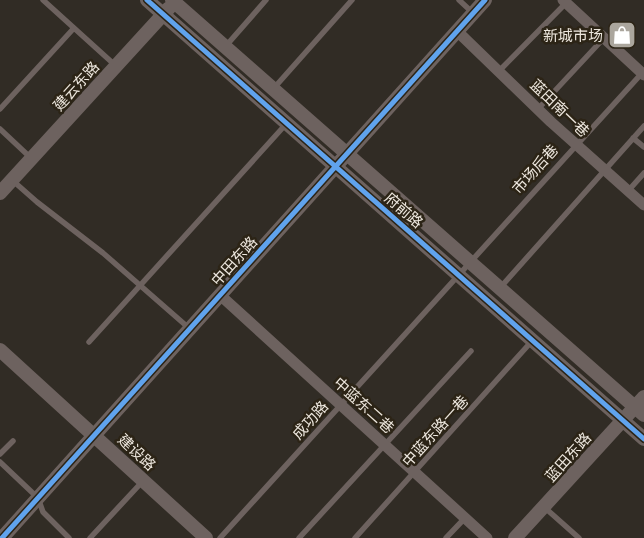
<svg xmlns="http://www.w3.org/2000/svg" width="644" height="538" viewBox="0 0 644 538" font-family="Helvetica,'Noto Sans SC',sans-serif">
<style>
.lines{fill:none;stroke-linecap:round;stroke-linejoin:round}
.service{stroke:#6d625f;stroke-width:5.5}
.minor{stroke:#6d625f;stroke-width:11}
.tertiary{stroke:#6d625f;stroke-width:14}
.cycleway-casing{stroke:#2c2416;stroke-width:8}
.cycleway{stroke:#60a3ed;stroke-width:5}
.labels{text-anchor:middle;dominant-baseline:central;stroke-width:5;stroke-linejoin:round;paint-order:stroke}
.poi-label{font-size:15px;fill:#ede7de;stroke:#2c2416;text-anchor:end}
.street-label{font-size:15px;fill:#ede7de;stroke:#2c2416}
</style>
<rect width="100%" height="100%" fill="#312c25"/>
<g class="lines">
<path class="service" d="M43,0L116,66
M459,0L473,13
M225,47L266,0
M499,71L566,3
M274,88L352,0
M0,109L74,28
M538,109L604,38
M0,129L32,159
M633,138L644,147
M12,180L37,202L103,253L190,329
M628,191L644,173
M499,289L644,126
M89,342L287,123
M0,454L13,441
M0,462L38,498L43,512L69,538
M544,507L579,538
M90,538L142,482
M220,538L642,73
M299,538L471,351
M355,538L532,341
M446,538L465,518"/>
<path class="minor" d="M563,0L644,75
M457,31L551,122L644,205
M220,295L487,538"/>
<path class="tertiary" d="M147,0L644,439
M172,0L644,415
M0,193L169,8
M0,350L206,538
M2,538L485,0
M515,538L644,397"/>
<defs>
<path id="cycleway" d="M147,0L644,439
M2,538L485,0"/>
</defs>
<use href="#cycleway" class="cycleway-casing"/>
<use href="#cycleway" class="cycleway"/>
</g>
<defs>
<symbol id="shop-square" viewBox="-11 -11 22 22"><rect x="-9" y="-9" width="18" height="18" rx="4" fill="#aba69d" stroke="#2c2416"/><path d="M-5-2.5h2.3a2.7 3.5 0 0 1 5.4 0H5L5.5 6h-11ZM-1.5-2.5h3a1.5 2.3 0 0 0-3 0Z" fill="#fff"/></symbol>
</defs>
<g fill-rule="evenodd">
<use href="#shop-square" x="606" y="19" width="32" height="32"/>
</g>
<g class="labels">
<g class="poi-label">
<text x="603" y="35">新城市场</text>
</g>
<g class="street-label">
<text transform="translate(76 86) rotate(-48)">建云东路</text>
<text transform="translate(560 108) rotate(44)">蓝田南一巷</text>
<text transform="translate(535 169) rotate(-48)">市场后巷</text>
<text transform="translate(404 210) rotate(41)">府前路</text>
<text transform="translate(234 261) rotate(-48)">中田东路</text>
<text transform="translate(364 405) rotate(42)">中蓝东二巷</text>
<text transform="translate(310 420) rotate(-48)">成功路</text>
<text transform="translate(435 431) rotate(-48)">中蓝东路一巷</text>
<text transform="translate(137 452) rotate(43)">建设路</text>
<text transform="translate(568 457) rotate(-48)">蓝田东路</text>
</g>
</g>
</svg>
